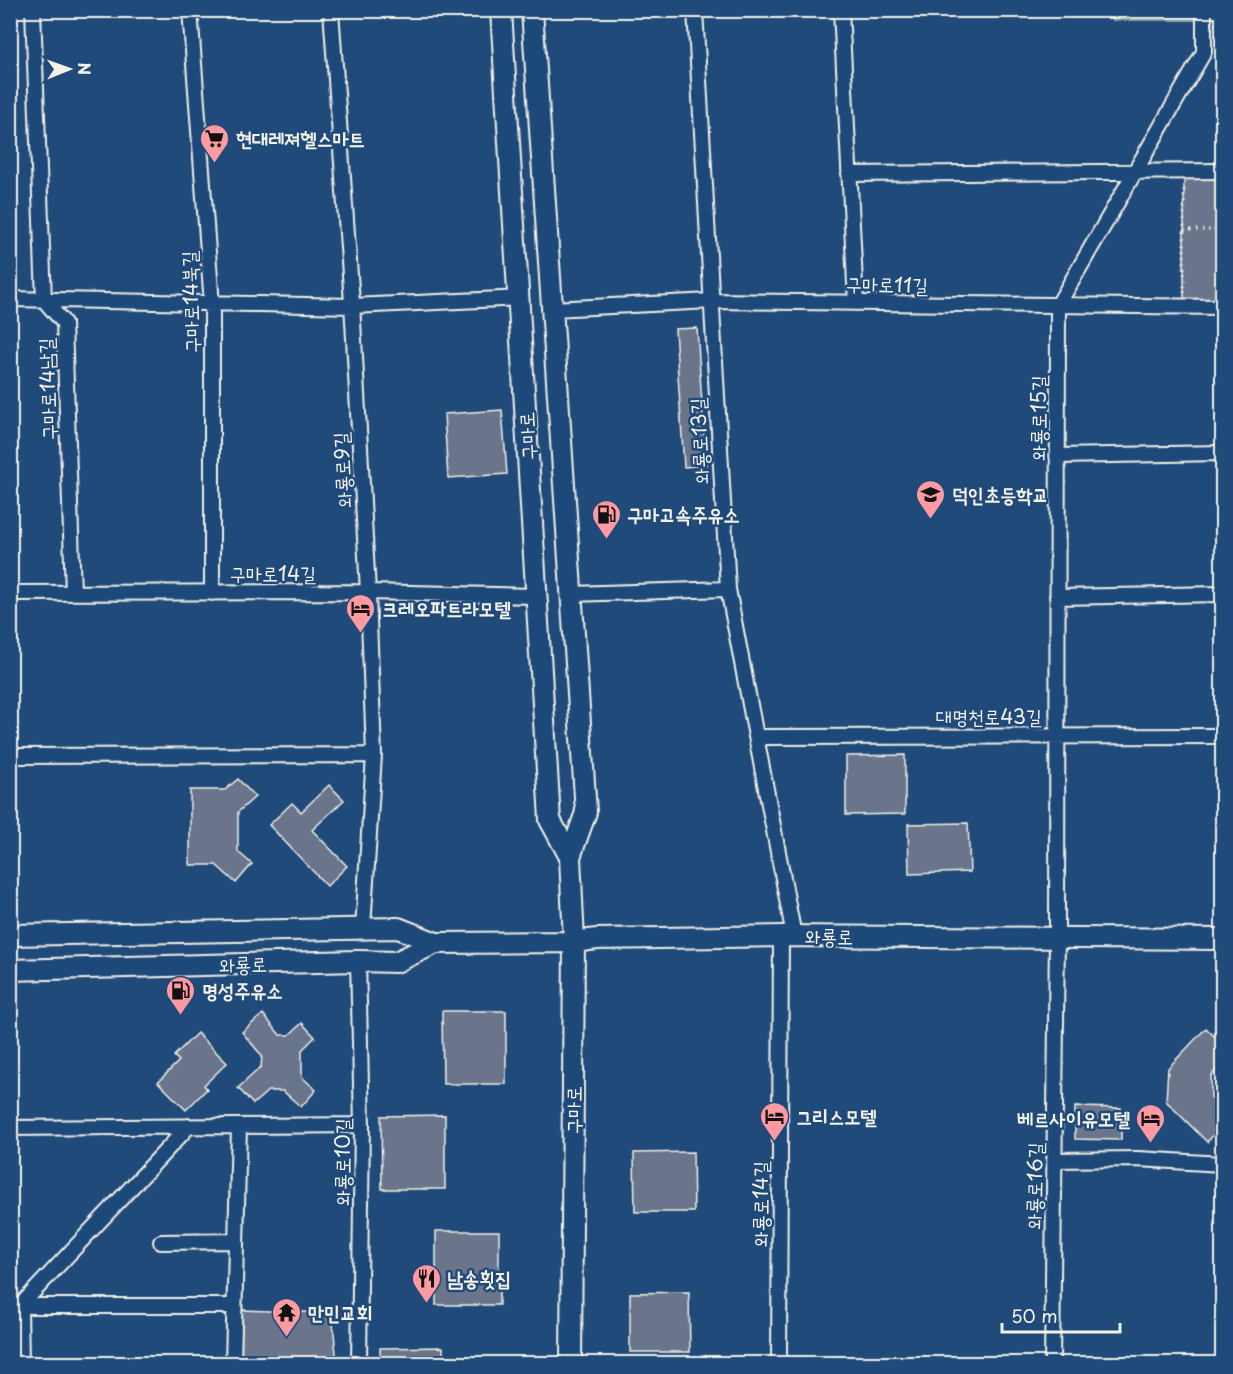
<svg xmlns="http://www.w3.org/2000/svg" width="1233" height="1374" viewBox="0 0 1233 1374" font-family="'Playpen Sans','Poor Story',sans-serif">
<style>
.green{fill:#568087;stroke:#a5b8b8;stroke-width:1.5}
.building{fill:#6b748b;stroke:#f4f1e8;stroke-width:1.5}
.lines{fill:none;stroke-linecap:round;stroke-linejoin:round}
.street-casing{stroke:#f4f1e8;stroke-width:18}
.secondary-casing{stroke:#f4f1e8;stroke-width:24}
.path{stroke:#f4f1e8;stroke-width:3;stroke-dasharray:1.5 4.5;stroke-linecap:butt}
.street{stroke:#1f4a7a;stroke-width:14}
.secondary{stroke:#1f4a7a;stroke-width:20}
.labels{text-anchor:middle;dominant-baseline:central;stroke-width:5;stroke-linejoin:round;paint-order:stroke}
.poi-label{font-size:20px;font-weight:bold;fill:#f4f1e8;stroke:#1f4a7a;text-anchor:start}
.street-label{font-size:20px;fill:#f4f1e8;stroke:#1f4a7a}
</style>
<rect width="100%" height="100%" fill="#1f4a7a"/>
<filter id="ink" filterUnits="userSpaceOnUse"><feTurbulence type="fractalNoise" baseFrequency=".0167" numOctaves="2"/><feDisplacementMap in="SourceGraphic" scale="12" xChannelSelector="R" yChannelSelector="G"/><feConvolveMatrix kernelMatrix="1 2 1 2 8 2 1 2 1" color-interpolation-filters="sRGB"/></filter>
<g filter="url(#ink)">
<path class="green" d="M1110,11H1199V20H1113Z"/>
<path class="building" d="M1184,171H1222V307L1184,306Z
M697,328L706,465L684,467L675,329Z
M502,410L507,474L448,478L444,414Z
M905,755V814L846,815V756Z
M238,779L255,797L238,812V852L252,864L236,883L216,865H190V790H225Z
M329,785L344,800L312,830L347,866L327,886L269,825L292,803L301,812Z
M968,823L970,872L909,874L908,824Z
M442,1011H506V1084H443Z
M263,1014L280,1035H289L302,1023L315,1037L302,1050V1077L316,1090L301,1107L283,1091H268L253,1104L238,1088L261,1067L262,1056L242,1032Z
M1206,1028L1222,1044V1064L1211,1076V1097L1222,1109V1126L1207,1142L1166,1101L1168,1068Z
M197,1033L227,1063L204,1085L207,1089L186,1110L158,1082L179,1061L174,1056Z
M1075,1107L1121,1108V1140L1075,1139Z
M445,1115V1189H382L381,1116Z
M693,1152L694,1212H635L634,1153Z
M436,1231H499V1305H436Z
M689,1292L690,1352H630V1293Z
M242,1310L332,1313L337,1364H239Z
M443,1347V1364H380V1348Z"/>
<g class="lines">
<defs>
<path id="street" d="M33,10L44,300L64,323L73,593
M190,10L212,305V593
M331,10L352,303L368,592L374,755L363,928
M695,10L728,589L794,936
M841,10L856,303
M849,174L1222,171
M10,299L353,306L520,298
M552,309L711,301L1222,307
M1057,456L1222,453
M10,593L368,592L536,596
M571,594L728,589
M1057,597L1222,594
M756,737L1222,736
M10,756L374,755
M358,961L362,1125L359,1364
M10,1128L362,1125
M1054,1160L1138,1159L1222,1164
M161,1242L236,1241
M10,1303L20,1306H234
M21,1364L20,1306L189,1126
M233,1364L239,1126
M779,1364L781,936
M1052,1364L1057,937L1058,305L1204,52V10"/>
<path id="secondary" d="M501,10L550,820L570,857
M532,10L586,812L570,857L574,942L571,1364
M10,935L398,928L436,943L574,942L597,939L781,936L1222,939
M10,970L358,961L396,962L436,943"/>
</defs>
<use href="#street" class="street-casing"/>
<use href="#secondary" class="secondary-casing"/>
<path class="path" d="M1184,230H1222
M1184,293V185"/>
<use href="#street" class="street"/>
<use href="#secondary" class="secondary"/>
</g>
</g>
<defs>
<symbol id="supermarket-pin" viewBox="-11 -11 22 30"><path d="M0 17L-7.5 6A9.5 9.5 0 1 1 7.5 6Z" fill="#ff9aa2" stroke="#1f4a7a"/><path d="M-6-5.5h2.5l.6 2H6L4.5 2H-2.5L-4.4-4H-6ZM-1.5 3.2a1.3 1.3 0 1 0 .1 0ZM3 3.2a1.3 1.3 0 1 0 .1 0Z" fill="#111"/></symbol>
<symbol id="school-pin" viewBox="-11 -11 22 30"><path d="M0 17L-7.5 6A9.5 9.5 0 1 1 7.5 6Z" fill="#ff9aa2" stroke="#1f4a7a"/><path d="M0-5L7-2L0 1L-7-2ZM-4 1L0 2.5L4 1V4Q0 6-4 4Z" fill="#111"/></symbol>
<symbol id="fuel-pin" viewBox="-11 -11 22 30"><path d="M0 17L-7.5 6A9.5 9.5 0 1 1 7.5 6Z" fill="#ff9aa2" stroke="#1f4a7a"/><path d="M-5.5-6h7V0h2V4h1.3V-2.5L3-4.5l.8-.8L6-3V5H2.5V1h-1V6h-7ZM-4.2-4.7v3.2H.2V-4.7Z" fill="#111"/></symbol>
<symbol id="hotel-pin" viewBox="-11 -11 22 30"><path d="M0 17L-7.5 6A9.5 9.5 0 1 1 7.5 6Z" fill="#ff9aa2" stroke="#1f4a7a"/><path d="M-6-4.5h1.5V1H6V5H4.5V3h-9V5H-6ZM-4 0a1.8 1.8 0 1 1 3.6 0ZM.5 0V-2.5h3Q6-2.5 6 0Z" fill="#111"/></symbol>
<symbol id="restaurant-pin" viewBox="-11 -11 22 30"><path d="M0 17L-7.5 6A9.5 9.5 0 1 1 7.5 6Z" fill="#ff9aa2" stroke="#1f4a7a"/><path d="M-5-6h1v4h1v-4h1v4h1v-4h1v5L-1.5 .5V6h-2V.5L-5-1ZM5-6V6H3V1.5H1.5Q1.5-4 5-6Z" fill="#111"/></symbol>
<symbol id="temple-pin" viewBox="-11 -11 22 30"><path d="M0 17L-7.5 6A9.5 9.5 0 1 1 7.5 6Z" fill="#ff9aa2" stroke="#1f4a7a"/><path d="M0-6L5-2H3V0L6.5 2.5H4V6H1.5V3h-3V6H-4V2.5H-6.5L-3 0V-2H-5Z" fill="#111"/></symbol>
</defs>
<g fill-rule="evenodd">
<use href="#supermarket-pin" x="198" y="122" width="33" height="45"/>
<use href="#school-pin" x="914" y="478" width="33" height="45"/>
<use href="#fuel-pin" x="590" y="498" width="33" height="45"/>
<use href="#hotel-pin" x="344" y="592" width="33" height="45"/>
<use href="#fuel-pin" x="164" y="974" width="33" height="45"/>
<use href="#hotel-pin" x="758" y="1100" width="33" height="45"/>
<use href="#hotel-pin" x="1134" y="1102" width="33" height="45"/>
<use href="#restaurant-pin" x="410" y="1262" width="33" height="45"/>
<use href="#temple-pin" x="270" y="1296" width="33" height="45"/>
</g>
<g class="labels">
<g class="poi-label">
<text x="236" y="138">현대레져헬스마트</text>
<text x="952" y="494">덕인초등학교</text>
<text x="627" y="514">구마고속주유소</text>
<text x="382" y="608">크레오파트라모텔</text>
<text x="202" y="990">명성주유소</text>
<text x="796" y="1116">그리스모텔</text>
<text x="1130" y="1118" text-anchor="end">베르사이유모텔</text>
<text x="447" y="1278">남송횟집</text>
<text x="308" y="1312">만민교회</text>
</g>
<g class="street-label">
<text transform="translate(887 284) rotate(1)">구마로11길</text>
<text transform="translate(190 302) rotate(-92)">구마로14북길</text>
<text transform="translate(47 389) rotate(-92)">구마로14남길</text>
<text transform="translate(1038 418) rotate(-90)">와룡로15길</text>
<text transform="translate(527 436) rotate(-93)">구마로</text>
<text transform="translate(699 441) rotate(-93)">와룡로13길</text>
<text transform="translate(342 470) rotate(-93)">와룡로9길</text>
<text x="273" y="573">구마로14길</text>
<text x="989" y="716">대명천로43길</text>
<text x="829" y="936">와룡로</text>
<text transform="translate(243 964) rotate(-2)">와룡로</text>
<text transform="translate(573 1110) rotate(-90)">구마로</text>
<text transform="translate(342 1162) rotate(-90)">와룡로10길</text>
<text transform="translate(1034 1186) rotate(-89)">와룡로16길</text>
<text transform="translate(760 1204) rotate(-90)">와룡로14길</text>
</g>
</g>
<rect width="1233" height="1374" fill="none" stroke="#1f4a7a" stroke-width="36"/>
<rect x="18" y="18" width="1197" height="1338" fill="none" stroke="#f4f1e8" stroke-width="2" filter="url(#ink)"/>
<g transform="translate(69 69) rotate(89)" stroke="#1f4a7a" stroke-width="4.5" paint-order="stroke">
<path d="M0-4.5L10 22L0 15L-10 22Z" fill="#f4f1e8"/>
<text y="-9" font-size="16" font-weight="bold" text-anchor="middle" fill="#f4f1e8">N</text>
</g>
<path d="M1002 1323v9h118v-9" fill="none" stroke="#f4f1e8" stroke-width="3"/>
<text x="1011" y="1323" font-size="18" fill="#f4f1e8" stroke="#1f4a7a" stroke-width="4.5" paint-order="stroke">50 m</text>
</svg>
